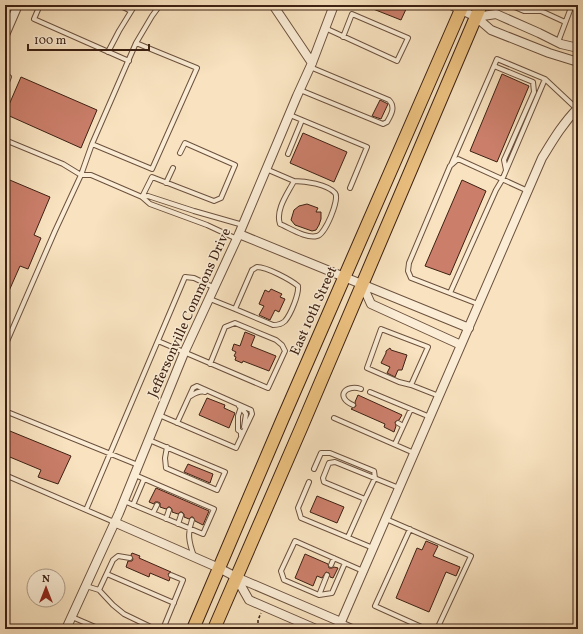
<svg xmlns="http://www.w3.org/2000/svg" width="583" height="634" viewBox="0 0 583 634" font-family="Vollkorn,serif">
<style>
.building{fill:#cb7f6b;stroke:#3d2113}
.lines{fill:none;stroke-linecap:round;stroke-linejoin:round}
.service-casing{stroke:#6c513e;stroke-width:6}
.minor-casing{stroke:#6c513e;stroke-width:10}
.primary-casing{stroke:#3d2113;stroke-width:14}
.path{stroke:#3d2113;stroke-width:1.5;stroke-dasharray:3 2;stroke-linecap:butt}
.service{stroke:#faecd5;stroke-width:4}
.minor{stroke:#faecd5;stroke-width:8}
.primary{stroke:#ecc180;stroke-width:12}
.labels{text-anchor:middle;dominant-baseline:central;stroke-width:3;stroke-linejoin:round;paint-order:stroke}
.street-label{font-size:14px;fill:#3d2113;stroke:#faecd5}
</style>
<rect width="100%" height="100%" fill="#f8e2bf"/>
<filter id="stains"><feTurbulence type="fractalNoise" baseFrequency=".005" numOctaves="4"/><feColorMatrix values="0 0 0 0 .2 0 0 0 0 .09 0 0 0 0 .02 0 0 0 .5 -.17"/></filter>
<radialGradient id="worn" r=".72"><stop offset=".6" stop-color="#630" stop-opacity="0"/><stop offset="1" stop-color="#630" stop-opacity=".3"/></radialGradient>
<path class="building" d="M363,5H402L407,7L401,20Z
M502,74L529,86L497,162L470,151Z
M21,77L97,110L81,148L5,114Z
M380,100L388,104L381,119L372,116Z
M303,133L347,152L334,182L290,163Z
M5,178L50,197L34,235L41,238L28,269L20,266L5,300Z
M462,180L486,191L450,275L425,266Z
M307,204L318,208L316,212H321V219L319,225L316,230L312,231L295,225L291,220L294,210L299,206Z
M271,289L282,294L280,297L285,299L279,312L275,310L270,320L259,315L264,306L259,304L265,290L269,292Z
M245,332L255,336L251,346L276,356L269,371L243,361L242,363L235,360L236,357L234,356L236,352L232,350L234,344L240,346Z
M390,348L391,350L407,355L402,370H398L395,377L387,373L390,367L381,363L386,353V351Z
M358,395L402,415L399,420L395,422L396,426L394,432L384,427L385,424L351,409L356,406L355,402Z
M207,398L225,405L224,408L235,413L229,428L199,415Z
M5,429L71,456L58,484L38,477L41,470L5,455Z
M188,464L213,474L210,483L184,472Z
M156,488L209,511L203,525L195,521L193,517H191L189,519L184,517V514L182,512H180L178,514L172,512V509L170,507H168L166,509L160,507V503L158,502H155L154,504L149,502Z
M317,496L344,507L337,523L310,512Z
M426,541L438,546L433,556L460,567L456,576L446,572L429,612L396,598L417,548L422,550Z
M132,553L140,556L139,558L171,572L168,574L170,578L169,581L150,573L149,577L126,567L128,561H132L133,559L131,555Z
M305,554L328,564L329,568H332L334,567L338,568L333,578L330,577L329,573L326,572L322,578L317,576L313,586L295,578Z"/>
<g class="lines">
<defs>
<path id="service" d="M40,5L34,19L129,61
M510,5L524,11H541
M543,5L541,11L565,22
M121,6L131,11
M325,28L397,61L408,38L352,14L343,37
M558,42L572,5
M136,43L152,16L160,5
M108,52L119,31L135,5
M494,66L533,82L534,92L504,160L506,170
M5,87L9,77
M300,90L383,124L387,122C391,115 396,107 389,100L310,67
M290,115L367,147L350,188
M5,140L63,164L81,175L92,144L136,43L197,68L152,169L92,144
M288,154L302,120
M451,165L497,59L545,79L577,109
M266,169L294,181C288,193 275,210 280,224C290,228 306,239 317,236C325,235 340,199 335,193C327,184 305,181 294,181
M166,183L173,168
M142,197L152,177L214,201L221,198L235,165L185,143L180,153
M142,197L148,196L194,211L243,225
M450,293L496,190L502,180L545,79
M210,299L235,309L252,270C254,269 255,268 257,267C267,267 291,280 298,286C299,294 291,314 285,321C282,324 278,325 273,325L235,309
M478,304L411,278L408,271L409,263L450,166L458,159L528,191
M158,341L268,388L285,351L282,345L276,340L235,323L225,327L210,364
M5,346L55,231L81,175H91L142,197L150,204L207,225L237,239
M411,385L399,382L367,368L381,329L428,347L411,385L439,396
M370,392L430,417
M189,397C194,394 199,390 205,392
M353,405C335,397 345,384 361,389
M239,406L241,407L238,416V430L241,432V436
M241,407L246,414L244,427
M5,411L138,465
M159,415L236,448L252,414L251,410L197,386L193,388L177,423
M334,418L414,453
M398,423L403,426
M149,440L225,472L217,490L166,468L165,458L167,447
M395,444L411,409
M314,469L321,453H330L374,471L375,478L365,499L324,482L323,478L329,463L335,462L399,488
M5,475L114,522
M309,482L298,508L301,518L373,548
M124,501L203,534L214,509L135,475
M133,505L144,479
M86,510L185,277L194,278L215,288
M153,513L157,505
M166,519L169,510
M386,519L471,556L437,629
M192,520C187,533 189,543 194,556
M178,524L181,515
M410,529L375,606L426,629
M348,537L365,499
M345,563L332,593L319,595L284,580L281,571L295,541L363,571
M331,565L334,558
M107,574L174,603
M86,586L99,590L113,605L124,614L155,629
M99,590L113,560L118,556L130,558
M319,595L327,575
M72,617L100,629
M341,622L357,629
M163,629L183,580L171,575"/>
<path id="minor" d="M273,5L312,63
M451,5L476,17L491,30L549,53L578,62
M476,17L496,14L539,33L561,44L578,48
M5,35L18,5
M239,234L469,328
M362,284L371,304L461,345
M114,522L219,568L236,577L341,622
M236,577L249,600L316,629
M66,629L119,513L184,353L239,234L297,96L312,63L334,5
M338,629L542,158C553,140 563,123 578,108"/>
<path id="primary" d="M193,629L283,418L463,5
M214,629L302,426L481,5"/>
</defs>
<use href="#service" class="service-casing"/>
<use href="#minor" class="minor-casing"/>
<use href="#primary" class="primary-casing"/>
<path class="path" d="M258,628V620L261,613"/>
<use href="#service" class="service"/>
<use href="#minor" class="minor"/>
<use href="#primary" class="primary"/>
</g>
<g class="labels">
<g class="street-label">
<text transform="translate(314 311) rotate(-66)">East 10th Street</text>
<text transform="translate(190 313) rotate(-66)">Jeffersonville Commons Drive</text>
</g>
</g>
<rect width="583" height="634" fill="none" stroke="#f8e2bf" stroke-width="20"/>
<rect x="6" y="6" width="571" height="622" fill="none" stroke="#3d2113" stroke-width="2"/>
<rect x="10" y="10" width="563" height="614" fill="none" stroke="#3d2113"/>
<g transform="translate(46 588)"><circle r="19" fill="#faecd5" stroke="#ae9b87"/>
<path d="M0-3L7 15L0 10L-7 15Z" fill="#8f2418"/>
<text y="-6" font-size="11" font-weight="bold" text-anchor="middle" fill="#3d2113">N</text>
</g>
<path d="M28 44v6h121v-6" fill="none" stroke="#3d2113" stroke-width="2"/>
<text x="34" y="44" font-size="12" fill="#3d2113" stroke="#faecd5" stroke-width="3" paint-order="stroke">100 m</text>
<rect width="100%" height="100%" filter="url(#stains)"/>
<rect width="100%" height="100%" fill="url(#worn)"/>
</svg>
